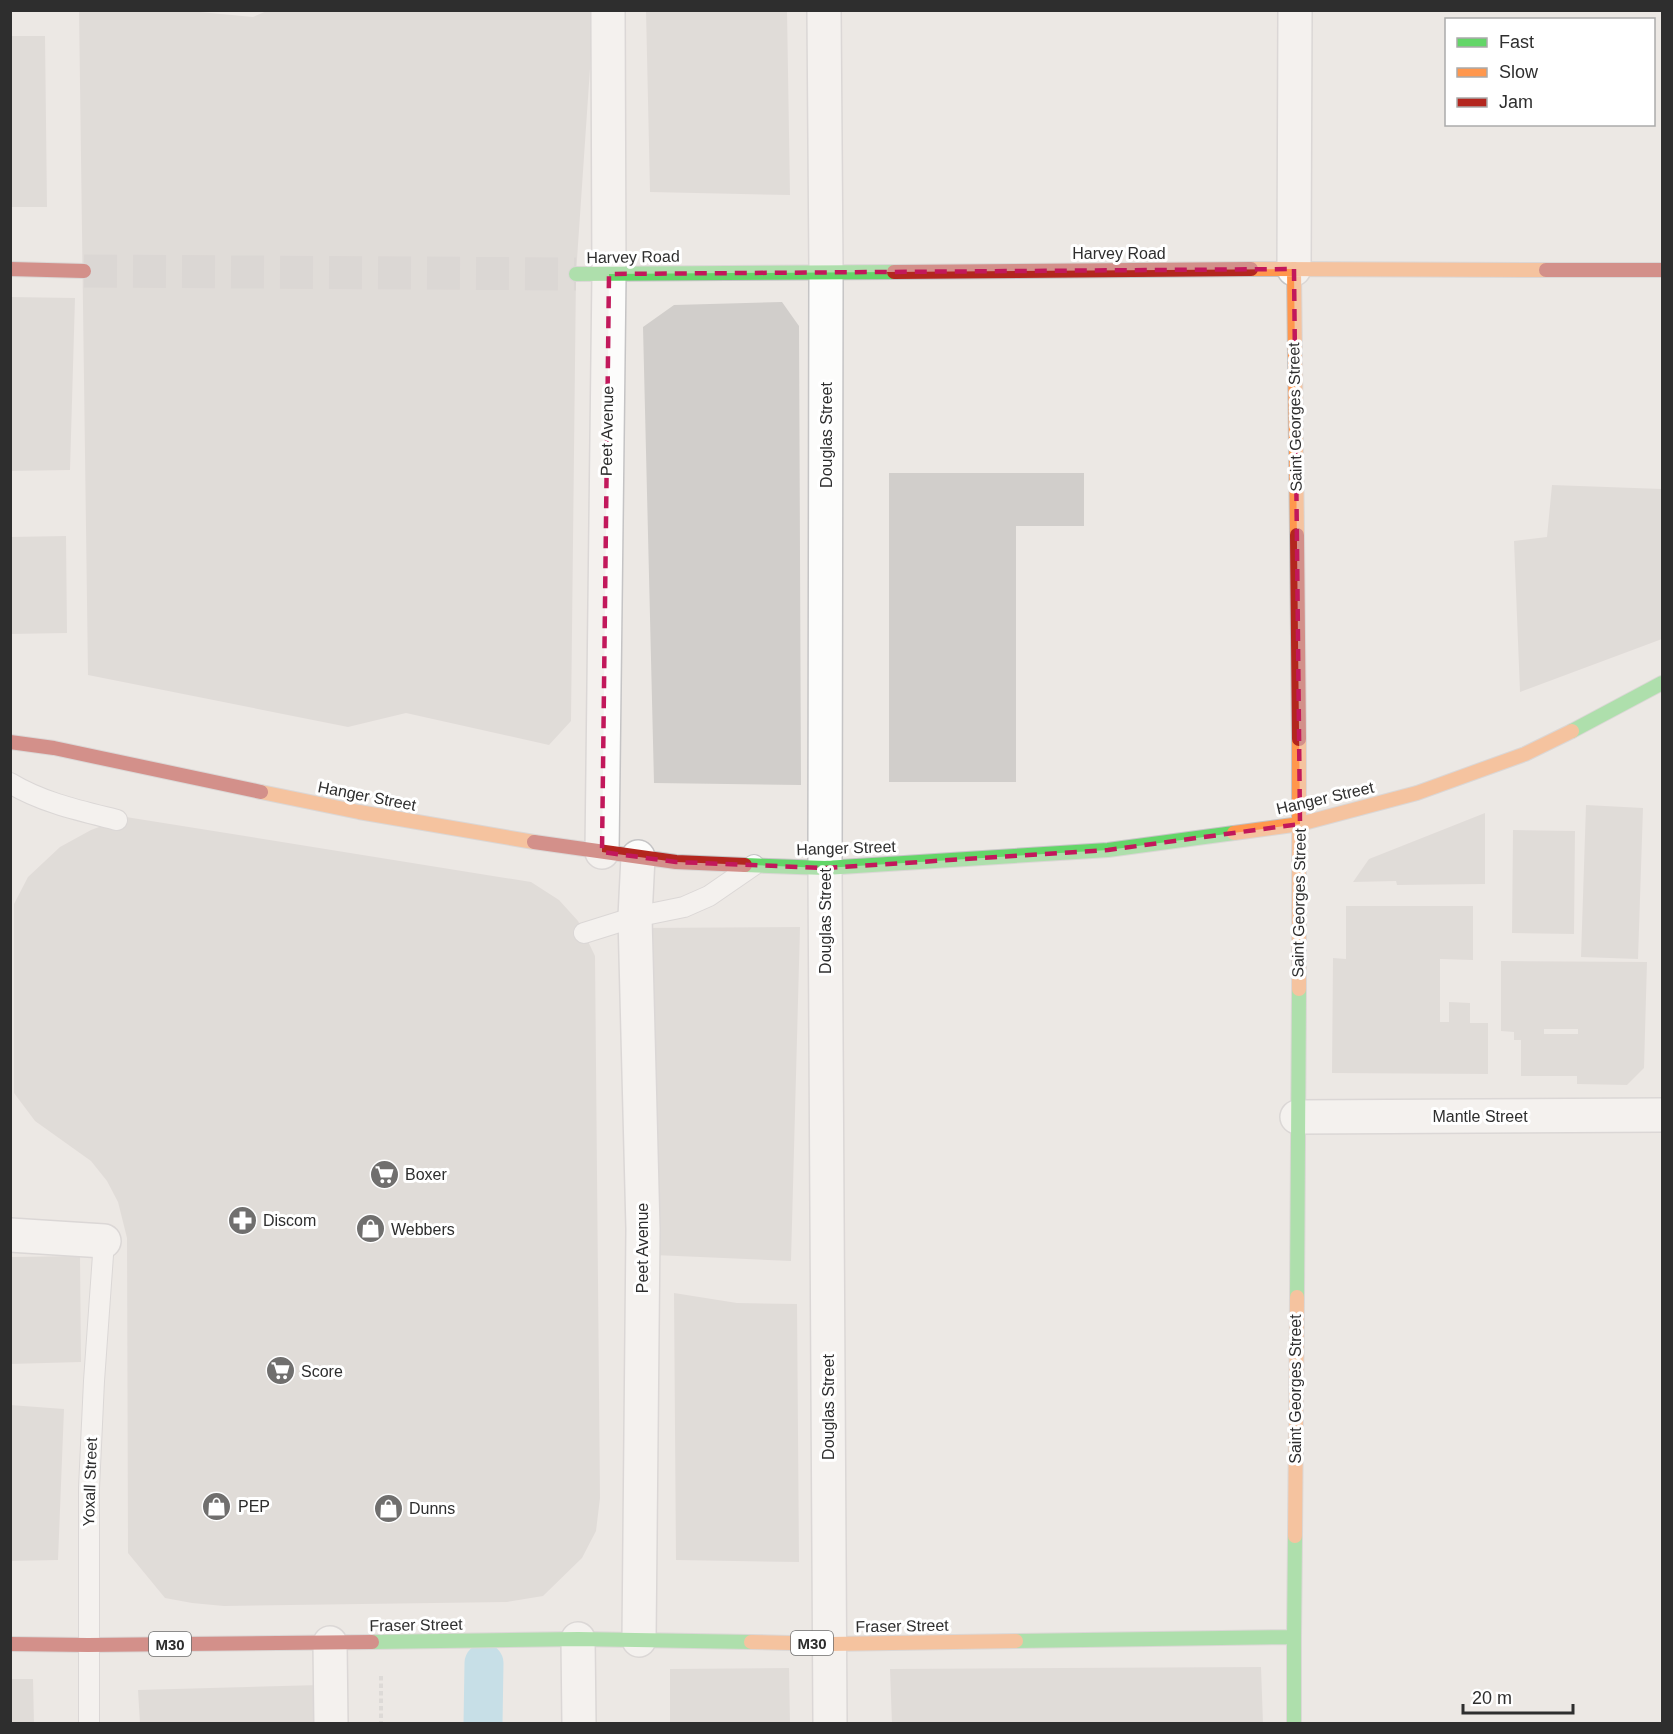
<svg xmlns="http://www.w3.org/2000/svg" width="1673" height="1734" viewBox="0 0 1673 1734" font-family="Arial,sans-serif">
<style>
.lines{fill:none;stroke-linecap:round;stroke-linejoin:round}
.canal{stroke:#99d6ec;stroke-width:39}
.building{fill:#d1cecb;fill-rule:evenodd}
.secondary-tunnel{stroke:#c6c3c0;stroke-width:33;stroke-dasharray:33 16;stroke-linecap:butt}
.lane-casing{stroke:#c5c4c5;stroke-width:22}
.street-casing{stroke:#c5c4c5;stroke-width:36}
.fast-casing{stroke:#c5c4c5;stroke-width:16}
.slow-casing{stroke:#c5c4c5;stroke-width:16}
.jam-casing{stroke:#c5c4c5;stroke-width:16}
.path{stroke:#c9c9c8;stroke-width:4;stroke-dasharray:4.5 3;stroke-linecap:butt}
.lane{stroke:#fcfcfb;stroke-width:20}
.street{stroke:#fcfcfb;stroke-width:33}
.fast{stroke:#63d668;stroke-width:14}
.slow{stroke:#ff974d;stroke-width:14}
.jam{stroke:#b3261e;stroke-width:14}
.marked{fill:none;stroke:#c2185b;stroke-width:4.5;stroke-dasharray:12 8;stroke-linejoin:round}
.labels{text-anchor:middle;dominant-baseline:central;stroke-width:6;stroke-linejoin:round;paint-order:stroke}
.shield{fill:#fff;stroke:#6d6d6d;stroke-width:1.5}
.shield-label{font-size:15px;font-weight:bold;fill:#2e2e2e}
.street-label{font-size:16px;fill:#2e2e2e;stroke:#fff}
.poi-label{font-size:16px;fill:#2e2e2e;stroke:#fff;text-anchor:start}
</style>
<rect width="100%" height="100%" fill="#ece8e4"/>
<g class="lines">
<path class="canal" d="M483,1724L484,1663"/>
</g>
<path class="building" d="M79,10H179L253,17L269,10H594L576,274L571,721L549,745L406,713L348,727L88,675Z
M646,10H787L790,195L650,192Z
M10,36H45L47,207H10Z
M10,297L75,298L70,470L10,471Z
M782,302L799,326L801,785L654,783L643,327L674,305Z
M889,473H1084V526H1016V782H889Z
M1552,485L1662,489V639L1520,692L1514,541L1547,537Z
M66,536L67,633L10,634V537Z
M1586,805L1643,808L1638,959L1581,957Z
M1485,813V884L1397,885L1396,881L1353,882L1369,859Z
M126,817L531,882L559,900L578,921L584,933L595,956L600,1498L596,1531L582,1558L543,1596L507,1602L224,1606L192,1603L165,1598L128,1553L127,1238L118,1202L107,1181L91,1161L35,1121L14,1093V904L28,877L60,847L91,830Z
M1513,830L1575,831L1574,934L1512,933Z
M1346,906H1473V960L1440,959V1022H1449V1002L1470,1003V1023H1488V1074L1332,1073L1333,958L1346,959Z
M800,927L791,1261L654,1255L638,928Z
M1501,961L1647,962L1644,1068L1627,1085L1577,1084V1076H1521V1040H1514V1032L1501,1031ZM1544,1029H1578V1034H1544Z
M80,1256L81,1362L10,1364V1257Z
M674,1293L737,1303L797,1304L799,1562L676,1560Z
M10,1405L64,1409L58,1560L10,1561Z
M1261,1667L1263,1724H892L890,1669Z
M789,1668L790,1724H670V1669Z
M10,1679H33L34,1724H10Z
M320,1685L321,1724H140L138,1690Z"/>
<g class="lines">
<path class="secondary-tunnel" d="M84,271L576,274"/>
<defs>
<path id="lane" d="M10,783C43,803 81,811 117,820
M584,933L635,917L684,907L709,896L754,865
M89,1724V1488L94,1381L104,1241"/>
<path id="street" d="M824,10L826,271L825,868L830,1724
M1294,269L1295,10
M602,852L609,274L608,10
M638,857L635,917L643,1229L639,1640
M1297,1117L1662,1115
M10,1235L104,1241
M578,1639L579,1724
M330,1643L331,1724"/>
<path id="fast" d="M576,274L894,272
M1572,731L1662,683
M745,865L825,868L1108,850L1234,833
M1297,1297L1299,989
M1294,1637L1295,1536
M1016,1641L1294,1637V1724
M372,1642L578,1639L751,1642"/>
<path id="slow" d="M1251,269L1546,270
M1294,269L1297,535
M261,792L359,812L534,842
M1234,833L1300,824L1417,793L1525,754L1572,731
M1299,989V739
M1295,1536L1297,1297
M751,1642L830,1644L1016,1641"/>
<path id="jam" d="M10,269L84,271
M1546,270H1662
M894,272L1251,269
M1297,535L1299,739
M10,742L54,748L261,792
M534,842L676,862L745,865
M10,1644L88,1645L372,1642"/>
</defs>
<use href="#lane" class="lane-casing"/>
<use href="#street" class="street-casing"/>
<use href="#fast" class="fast-casing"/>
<use href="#slow" class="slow-casing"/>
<use href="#jam" class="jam-casing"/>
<path class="path" d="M381,1676V1724"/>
<use href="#lane" class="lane"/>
<use href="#street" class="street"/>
<use href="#fast" class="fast"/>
<use href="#slow" class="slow"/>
<use href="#jam" class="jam"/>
</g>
<path d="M0 0H1673V1734H0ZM1294,269L1300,824L1108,850L825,868L676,862L602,852L609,274Z" fill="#ece8e4" fill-opacity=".55" fill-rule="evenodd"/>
<path class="marked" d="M1294,269L1300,824L1108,850L825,868L676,862L602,852L609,274Z"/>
<defs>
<symbol id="supermarket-disc" viewBox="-11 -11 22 22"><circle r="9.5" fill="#706f6e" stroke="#fff"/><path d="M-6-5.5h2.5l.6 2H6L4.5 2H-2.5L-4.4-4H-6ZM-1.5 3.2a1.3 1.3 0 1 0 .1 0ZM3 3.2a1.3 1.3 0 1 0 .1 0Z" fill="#fff"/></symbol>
<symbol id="pharmacy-disc" viewBox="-11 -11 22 22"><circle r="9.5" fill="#706f6e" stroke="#fff"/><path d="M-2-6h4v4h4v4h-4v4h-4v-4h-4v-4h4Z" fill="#fff"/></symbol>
<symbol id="shop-disc" viewBox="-11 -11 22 22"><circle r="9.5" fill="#706f6e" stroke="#fff"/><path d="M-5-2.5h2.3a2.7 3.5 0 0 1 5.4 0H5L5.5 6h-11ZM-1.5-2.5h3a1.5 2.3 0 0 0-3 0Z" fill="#fff"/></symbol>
</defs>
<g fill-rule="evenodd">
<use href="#supermarket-disc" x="368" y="1158" width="33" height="33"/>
<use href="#pharmacy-disc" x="226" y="1204" width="33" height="33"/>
<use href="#shop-disc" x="354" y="1212" width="33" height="33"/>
<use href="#supermarket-disc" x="264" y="1354" width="33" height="33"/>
<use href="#shop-disc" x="200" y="1490" width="33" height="33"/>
<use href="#shop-disc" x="372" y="1492" width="33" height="33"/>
</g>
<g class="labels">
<g class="shield">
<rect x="791" y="1631" width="42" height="24" rx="4.5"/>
<rect x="149" y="1632" width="42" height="24" rx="4.5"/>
</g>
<g class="shield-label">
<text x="812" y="1643">M30</text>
<text x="170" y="1644">M30</text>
</g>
<g class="street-label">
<text x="1119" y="253">Harvey Road</text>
<text transform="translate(633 257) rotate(-1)">Harvey Road</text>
<text transform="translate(1295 417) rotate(-91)">Saint Georges Street</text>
<text transform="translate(607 431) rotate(-89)">Peet Avenue</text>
<text transform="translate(826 435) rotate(-90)">Douglas Street</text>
<text transform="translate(367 796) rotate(11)">Hanger Street</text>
<text transform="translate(1325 798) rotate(-13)">Hanger Street</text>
<text transform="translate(846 848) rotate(-2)">Hanger Street</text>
<text transform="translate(1299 903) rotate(-89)">Saint Georges Street</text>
<text transform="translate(825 921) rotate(-90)">Douglas Street</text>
<text x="1480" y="1116">Mantle Street</text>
<text transform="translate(642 1248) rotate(-90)">Peet Avenue</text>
<text transform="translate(1295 1389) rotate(-90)">Saint Georges Street</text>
<text transform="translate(828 1407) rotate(-90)">Douglas Street</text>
<text transform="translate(90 1482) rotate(-88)">Yoxall Street</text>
<text transform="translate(416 1625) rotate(-1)">Fraser Street</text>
<text transform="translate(902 1626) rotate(-1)">Fraser Street</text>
</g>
<g class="poi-label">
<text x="405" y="1174">Boxer</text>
<text x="263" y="1220">Discom</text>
<text x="391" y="1229">Webbers</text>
<text x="301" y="1371">Score</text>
<text x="238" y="1506">PEP</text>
<text x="409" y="1508">Dunns</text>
</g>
</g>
<rect width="1673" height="1734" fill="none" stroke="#2e2e2e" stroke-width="24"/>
<rect x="1445" y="18" width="210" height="108" fill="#ffffff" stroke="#ababab" stroke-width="1.5"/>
<rect x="1457" y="38" width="30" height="9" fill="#63d668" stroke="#ababab" stroke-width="1.5"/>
<text x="1499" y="48" font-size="18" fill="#2e2e2e">Fast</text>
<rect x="1457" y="68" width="30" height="9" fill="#ff974d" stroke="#ababab" stroke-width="1.5"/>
<text x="1499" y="78" font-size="18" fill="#2e2e2e">Slow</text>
<rect x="1457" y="98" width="30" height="9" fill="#b3261e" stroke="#ababab" stroke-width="1.5"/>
<text x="1499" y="108" font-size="18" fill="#2e2e2e">Jam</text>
<path d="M1463 1704v9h110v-9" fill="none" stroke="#2e2e2e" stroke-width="3"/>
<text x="1472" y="1704" font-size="18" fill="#2e2e2e" stroke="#ffffff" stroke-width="4.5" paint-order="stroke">20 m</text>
</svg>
